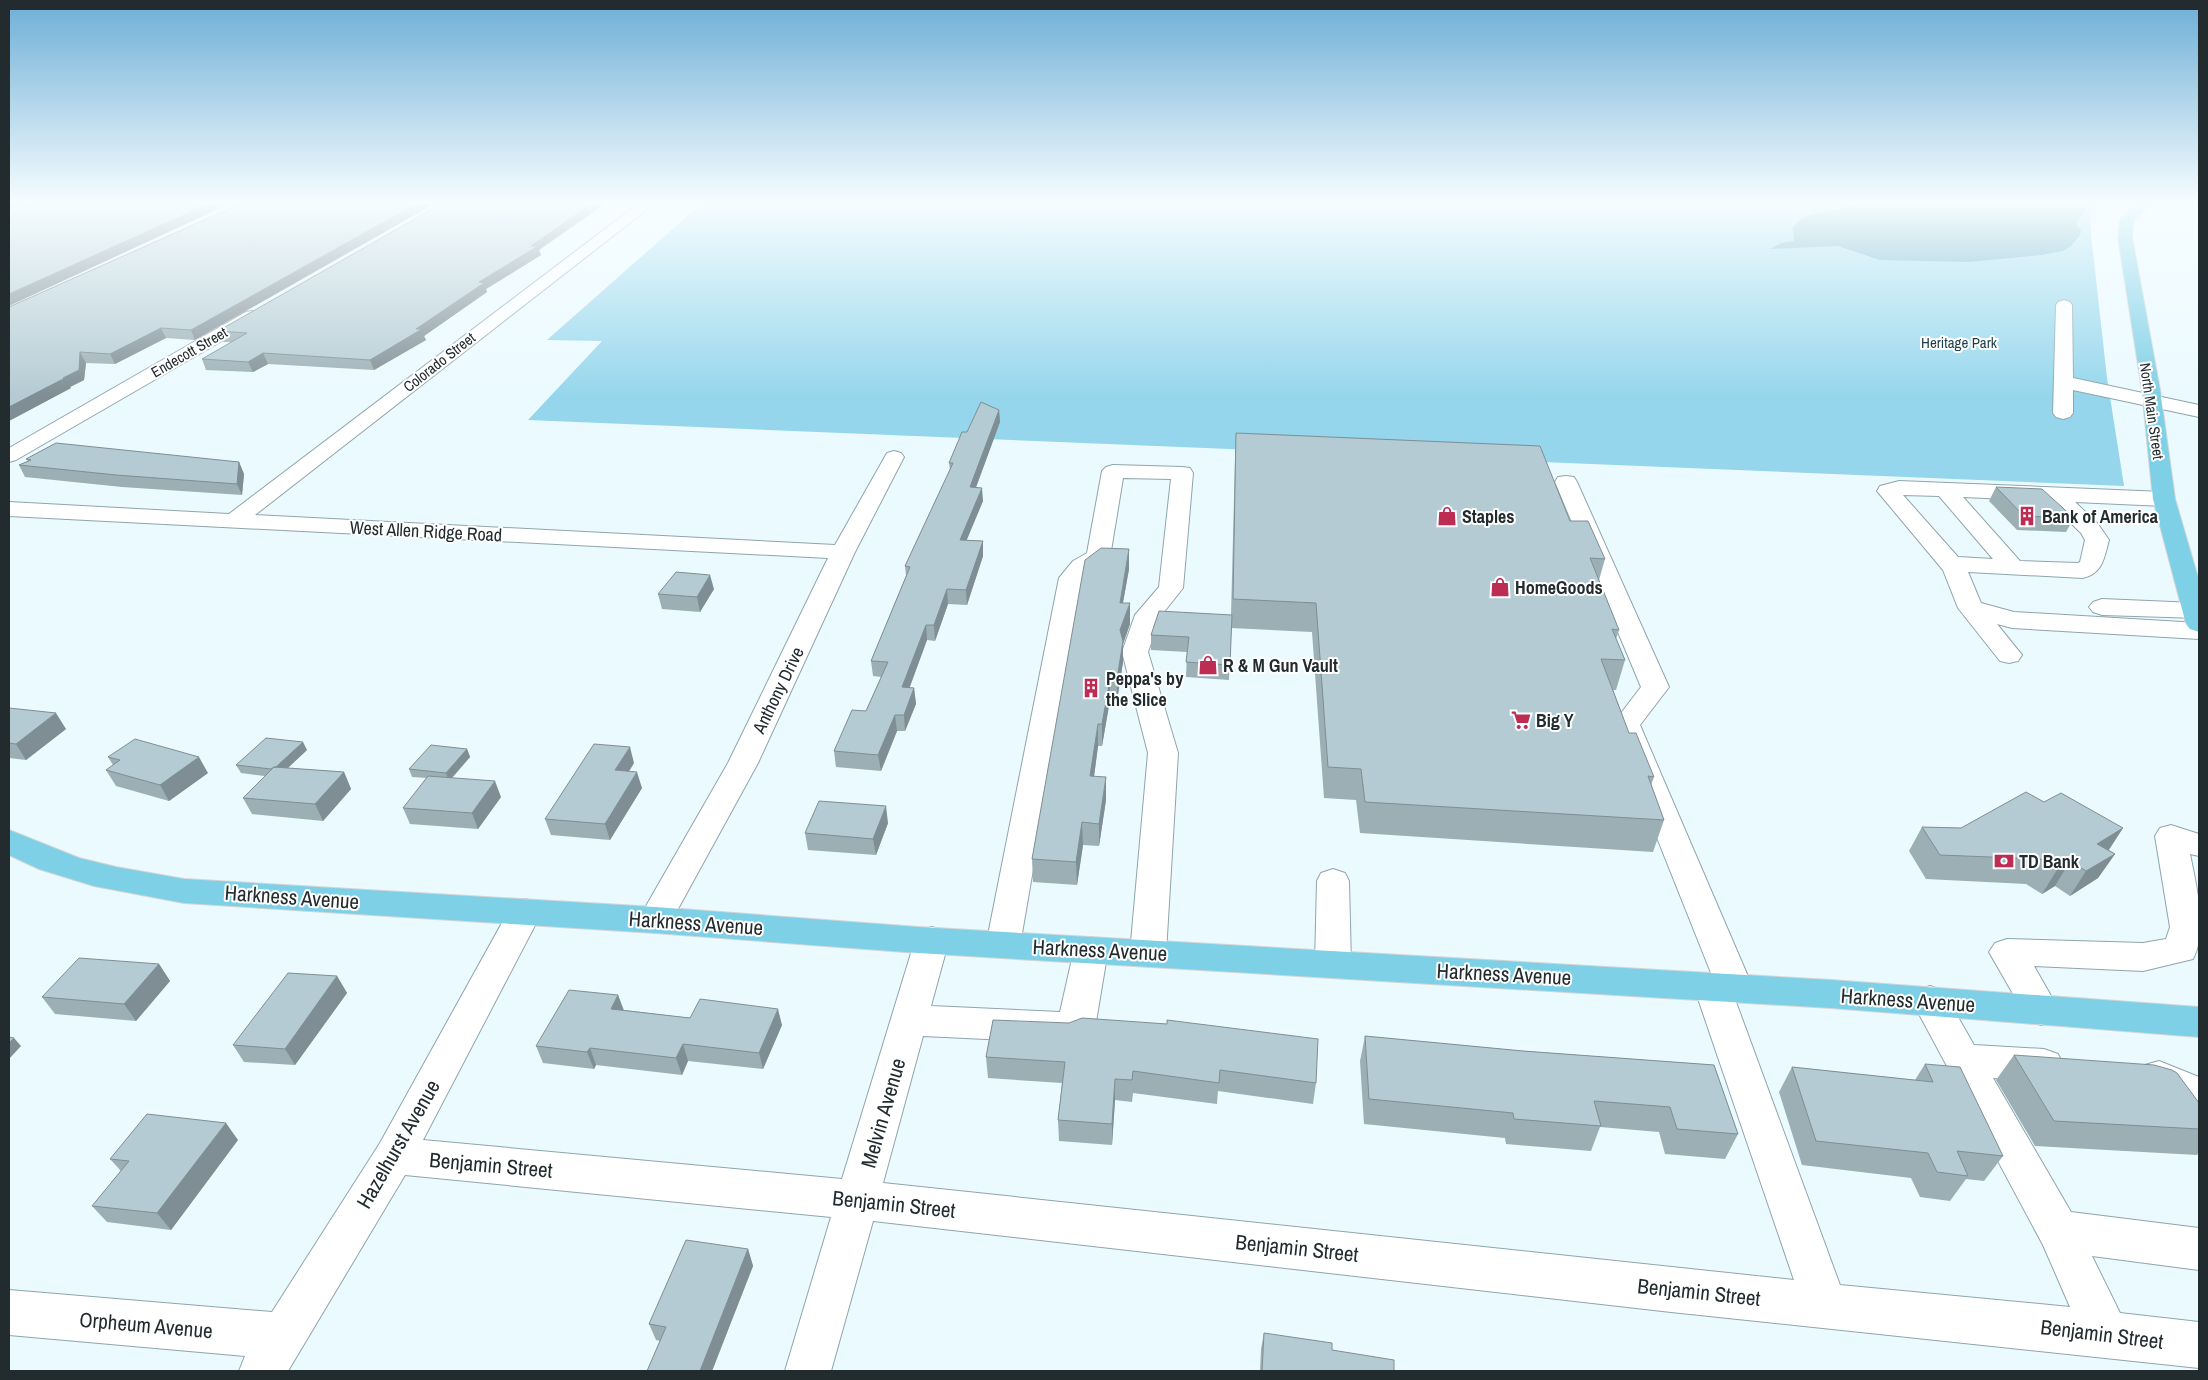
<svg xmlns="http://www.w3.org/2000/svg" width="2208" height="1380" viewBox="0 0 2208 1380" font-family="'Archivo Narrow',sans-serif">
<style>
.green{fill:#95d6ec}
.water{fill:#55a4bc}
.lines{fill:none;stroke-linecap:round;stroke-linejoin:round}
.minor-casing{stroke:#8ea5ac;stroke-width:2}
.major-casing{stroke:#d3d5d5;stroke-width:2}
.minor{fill:#fff;fill-rule:evenodd}
.major{fill:#7ed0e6;fill-rule:evenodd}
.wall{fill:#9bafb5}
.shaded-wall{fill:#7e8e94}
.building{fill:#b4cbd3;stroke:#7e8e94}
.labels{text-anchor:middle;dominant-baseline:central;stroke-width:4;stroke-linejoin:round;paint-order:stroke}
.far-park-label{font-size:15px;fill:#193e4a;stroke:#fff}
.far-street-label{font-size:15px;fill:#222b2e;stroke:#fff}
.poi-label{font-size:18px;font-weight:bold;fill:#222b2e;stroke:#fff;text-anchor:start}
.street-label{font-size:18px;fill:#222b2e;stroke:#fff}
.near-street-label{font-size:21px;fill:#222b2e;stroke:#fff}
</style>
<rect width="100%" height="100%" fill="#ebfaff"/>
<path class="green" d="M701,204H2103L2090,210L2091,234L2107,378L2124,486L528,420L602,341L547,340Z"/>
<path class="water" d="M1858,204H2081L2087,209L2076,223L2081,231L2080,235L2071,246L2063,251L2041,255L1969,262L1880,260L1838,246L1770,249L1781,243L1794,241L1793,227L1802,218L1811,215Z"/>
<g class="lines">
<defs>
<path id="minor" d="M638,204H654L255,515L835,545L887,453L894,451L901,453L904,457L855,552L758,763L667,929L655,933L643,929L638,920L728,763L828,558L9,516V502L229,514Z
M2064,300L2070,302L2072,305L2073,378L2199,405V417L2073,390V413L2070,417L2063,419L2056,417L2053,413L2056,305L2058,302Z
M252,311L258,312L260,316L258,320L16,460L9,462V448L246,312Z
M1113,465L1182,467L1190,468L1193,473L1183,588L1160,617L1148,652L1178,753L1166,953L1160,963L1148,966L1136,963L1130,953L1148,753L1122,652L1135,615L1159,587L1171,479L1123,478L1110,557C1103,567 1091,570 1083,579L1020,945L1015,954L1003,958L991,954L986,945L1059,578L1073,561L1087,553L1102,471L1106,467Z
M1566,476L1574,477L1577,482L1669,687L1640,725L1753,988L1748,998L1736,1002L1840,1285L2070,1307L2043,1245L1912,1001L1917,991L1930,986L1943,991L1974,1045L2044,1049L2058,1054L2063,1065L2058,1076L2044,1081L1993,1078L2071,1212L2199,1228V1270L2092,1256L2120,1313L2199,1322V1368L1671,1312L873,1221L831,1371H785L831,1217L405,1175L288,1371H239L245,1356L9,1335V1290L272,1312L380,1143L513,903L525,899L537,903L542,912L423,1140L842,1179L915,940L920,931L932,927L944,931L949,940L931,1006L1060,1012L1074,950L1079,941L1091,937L1103,941L1108,950L1096,1022C1089,1035 1083,1039 1070,1043L923,1036L883,1183L1794,1280L1694,987L1699,977L1711,973L1612,725L1641,687L1555,482L1558,477Z
M1899,481L2164,492L2172,494L2175,499L2172,504L2164,506L2075,502L2098,524L2109,540C2104,558 2103,573 2083,578L1968,572L1981,603L2014,612L2199,623V639L2012,628L1997,624L2022,655L2018,661L2009,663L2000,661L1958,608L1943,570L1877,491L1880,486ZM1903,495L1939,496L1993,559L1958,557ZM1963,497L2048,501L2081,533L2085,540L2080,562L2078,563L2020,561Z
M2102,599L2196,603L2199,604V618L2102,615L2093,612L2089,607L2093,602Z
M2171,825L2199,834V856L2190,854C2196,884 2208,931 2193,959L2143,971L2034,966L2059,1010L2054,1020L2041,1025L2028,1020L1989,952L1995,943L2007,939L2143,943L2166,939L2170,927L2155,836L2160,828Z
M1333,869L1345,873L1349,881L1351,964L1346,974L1333,978L1320,974L1315,964L1317,881L1321,873Z
M2159,1061L2199,1077V1116L2185,1111L2174,1102L2145,1089L2140,1077L2145,1065Z"/>
<path id="major" d="M2136,204H2152L2134,220L2132,237L2160,390L2175,499L2199,581V632L2190,629L2186,624L2153,499L2142,390L2118,237L2120,219Z
M9,830L79,858L116,867L184,879L655,907L918,927L1831,980L2199,1007V1037L1831,1008L918,953L655,933L184,903L94,886L39,869L9,855Z"/>
</defs>
<use href="#minor" class="minor-casing"/>
<use href="#major" class="major-casing"/>
<use href="#minor" class="minor"/>
<use href="#major" class="major"/>
</g>
<path class="wall" d="M240,204L195,340L166,338L115,364L86,363L84,380L70,387L71,388L9,421V307Z
M539,250L541,255L486,289L487,292L424,336L426,340L374,370L268,364L253,372L206,370L202,359L232,342H223L218,331Z
M999,410L1000,422L976,487L983,501L966,540L983,541V556L967,605L948,604L935,641L927,640L909,688H914L916,704L905,731H897L881,771L836,767L834,751L866,711L881,677L873,676L871,661L906,576L905,566L950,470L949,463L967,432Z
M1236,433L1570,521L1605,559L1599,580L1619,630L1616,639L1625,660L1616,690H1613L1629,733L1654,777L1651,785L1664,820L1653,852L1360,833L1356,800L1324,798L1312,632L1231,628L1229,680L1186,677L1187,652L1151,650V635L1231,615L1235,459Z
M26,459L239,462L244,474L242,495L122,487L25,477L19,465L28,461Z
M1996,487L2074,518L2066,532L2017,530L1989,501Z
M1129,549V569L1123,603L1130,624L1123,644V662L1117,701L1110,700L1102,746H1098L1094,777L1106,800L1099,846L1083,845L1077,885L1033,882L1032,859Z
M714,589L700,612L662,609L658,594Z
M9,708L66,729L26,760L9,758Z
M467,749L470,757L452,778L501,797L478,829L410,824L403,808L427,778L412,777L409,769Z
M307,750L288,768L344,772L351,789L323,821L252,814L243,798L265,776L241,773L236,765Z
M108,757L208,773L169,801L116,786L106,770L113,765Z
M634,763L629,771L642,788L610,840L551,835L545,819Z
M2044,802L2123,828L2109,850L2115,854L2098,878L2070,896L2055,886L2042,894L2026,884L1926,879L1909,851L1922,827L1961,828Z
M888,823L876,855L808,850L805,833Z
M159,964L170,981L136,1021L55,1014L42,997Z
M337,976L347,993L295,1065L244,1062L233,1045Z
M618,995L624,1010L690,1018L782,1025L763,1069L688,1061L682,1075L596,1065L594,1069L543,1063L536,1046Z
M993,1020L1316,1083L1313,1104L1218,1091L1217,1104L1133,1093L1132,1102L1115,1100L1112,1145L1059,1141L1058,1120L1062,1083L988,1078L986,1057Z
M1365,1036L1523,1051L1714,1065L1738,1134L1725,1159L1665,1154L1659,1132L1600,1127L1591,1151L1506,1144L1505,1138L1364,1124L1360,1061Z
M2014,1055L2199,1103V1152L2197,1155L2035,1146L1996,1080Z
M1925,1064L2003,1156L1984,1181L1966,1179L1950,1201L1920,1197L1911,1178L1802,1165L1779,1092L1792,1067L1915,1080Z
M238,1140L171,1230L107,1222L92,1206L121,1171L110,1159Z
M748,1249L753,1266L712,1371H647L660,1341L656,1340L649,1324Z
M1264,1333L1332,1350L1394,1371H1260L1261,1349Z"/>
<path class="shaded-wall" d="M9,204H23L9,210Z
M208,204H229L9,306V294Z
M416,204H434L195,340L191,330Z
M591,204H605L539,250L541,255L486,289L487,292L424,336L426,340L374,370L370,360L416,329L479,282Z
M161,328L166,338L115,364L110,354Z
M80,352L86,363L84,380L70,387L71,388L9,421V407Z
M263,353L268,364L253,372L248,362Z
M999,410L1000,422L971,501L970,487Z
M239,462L244,474L242,495L237,484Z
M982,488L983,501L961,554L960,540Z
M983,541V556L967,605L966,590Z
M1129,549V569L1119,624L1120,603Z
M710,575L714,589L700,612L697,597Z
M947,589L948,604L935,641L934,625Z
M1130,603V624L1123,644V662L1117,701V679L1120,630Z
M926,625L927,640L904,703L902,687Z
M1110,679V700L1102,746V724Z
M914,688L916,704L905,731L904,715Z
M56,713L66,729L26,760L16,744Z
M895,715L897,731L881,771L878,755Z
M1098,724V746L1091,799L1090,776Z
M303,742L307,750L278,777L273,769Z
M630,747L634,763L620,786L615,770Z
M467,749L470,757L449,781L446,773Z
M199,757L208,773L169,801L160,785Z
M344,772L351,789L323,821L315,804Z
M637,772L642,788L610,840L605,824Z
M1106,777V800L1099,846V824Z
M495,781L501,797L478,829L472,813Z
M886,806L888,823L876,855L873,839Z
M1082,822L1083,845L1077,885L1076,862Z
M2123,828L2107,852L2097,844Z
M2115,854L2098,878L2070,896L2086,871Z
M2070,861L2055,886L2042,894L2057,870Z
M159,964L170,981L136,1021L124,1004Z
M337,976L347,993L295,1065L285,1049Z
M618,995L624,1012L611,1009Z
M778,1009L782,1025L763,1069L759,1053Z
M14,1038L21,1046L9,1059V1043Z
M683,1044L688,1061L682,1075L676,1058Z
M590,1048L596,1065L594,1069L587,1052Z
M1115,1079V1100L1112,1145V1124Z
M226,1123L238,1140L171,1230L157,1213Z
M748,1249L753,1266L712,1371H700Z"/>
<path class="building" d="M31,204H208L9,294V213Z
M240,204H416L191,330L161,328L110,354L80,352L79,370L63,378H65L9,407V307Z
M441,204H591L531,246H538L479,282L484,283L416,329H422L370,360L263,353L248,362L202,359L247,333L218,331Z
M981,402L999,410L970,487L982,488L960,540L983,541L966,590L947,589L934,625H926L902,687L914,688L904,715H895L878,755L834,751L852,710L866,711L888,662L871,661L910,567L905,566L953,463H949L962,432H967Z
M1236,433L1540,446L1570,521H1588L1605,559L1590,558L1619,630L1612,629L1625,660L1601,659L1629,733H1636L1654,777L1648,776L1664,820L1365,802L1361,769L1328,767L1316,603L1233,599Z
M56,443L239,462L237,484L116,475L19,465L31,460L26,459Z
M1996,487L2042,489L2074,518L2024,516Z
M1101,548L1129,549L1120,603H1130L1120,630L1123,641L1117,679H1110L1102,724H1098L1090,776L1106,777L1099,824L1082,822L1076,862L1032,859L1085,560Z
M676,572L710,575L697,597L658,594Z
M1159,611L1232,615L1230,665L1186,662L1189,637L1151,635Z
M9,708L56,713L16,744L9,743Z
M266,738L303,742L276,767H274L271,769L236,765Z
M135,739L199,757L160,785L106,770L120,760L108,757Z
M594,744L630,747L615,770L637,772L605,824L545,819Z
M431,745L467,749L446,773L409,769Z
M274,767L344,772L315,804L243,798Z
M428,776L495,781L472,813L403,808Z
M2026,792L2044,802L2061,793L2123,828L2097,844L2115,854L2086,871L2070,861L2057,870L2041,859L1940,855L1922,827L1961,828Z
M819,801L886,806L873,839L805,833Z
M79,958L159,964L124,1004L42,997Z
M288,973L337,976L285,1049L233,1045Z
M569,990L618,995L611,1009L690,1018L700,999L778,1009L759,1053L683,1044L676,1058L590,1048L587,1052L536,1046Z
M1082,1018L1167,1024V1020L1318,1039L1316,1083L1220,1070L1219,1083L1133,1071L1132,1080L1115,1079L1112,1124L1058,1120L1065,1062L986,1057L993,1020L1069,1023Z
M1365,1036L1523,1051L1714,1065L1738,1134L1677,1129L1670,1107L1594,1101L1601,1126L1514,1119L1513,1113L1369,1099Z
M9,1037L14,1038L9,1043Z
M2014,1055L2154,1065L2172,1070L2177,1073L2199,1103V1129L2054,1121Z
M1925,1064L1960,1067L2003,1156L1957,1151L1968,1176L1937,1172L1928,1153L1816,1141L1792,1067L1933,1082Z
M147,1114L226,1123L157,1213L92,1206L129,1161L110,1159Z
M686,1240L748,1249L700,1371H647L666,1327L649,1324Z
M1264,1333L1332,1343V1350L1394,1360V1371H1262Z"/>
<linearGradient id="sky" x2="0" y2="1"><stop stop-color="#6daed6"/><stop offset="0.51" stop-color="#f6fdff"/><stop offset="1" stop-color="#f6fdff" stop-opacity="0"/></linearGradient>
<rect width="2208" height="397" fill="url(#sky)"/>
<defs>
<symbol id="shop-bare" viewBox="-9 -9 18 18"><path d="M-5-2.5h2.3a2.7 3.5 0 0 1 5.4 0H5L5.5 6h-11ZM-1.5-2.5h3a1.5 2.3 0 0 0-3 0Z" fill="#bc2c53" stroke="#fff" stroke-width="2.5" paint-order="stroke"/></symbol>
<symbol id="building-bare" viewBox="-9 -9 18 18"><path d="M-4-6H4V6H1V3H-1V6H-4ZM-2.5-4.3h1.7v1.8h-1.7ZM.8-4.3h1.7v1.8H.8ZM-2.5-1h1.7V.8h-1.7ZM.8-1h1.7V.8H.8Z" fill="#bc2c53" stroke="#fff" stroke-width="2.5" paint-order="stroke"/></symbol>
<symbol id="supermarket-bare" viewBox="-9 -9 18 18"><path d="M-6-5.5h2.5l.6 2H6L4.5 2H-2.5L-4.4-4H-6ZM-1.5 3.2a1.3 1.3 0 1 0 .1 0ZM3 3.2a1.3 1.3 0 1 0 .1 0Z" fill="#bc2c53" stroke="#fff" stroke-width="2.5" paint-order="stroke"/></symbol>
<symbol id="bank-bare" viewBox="-9 -9 18 18"><path d="M-6-4H6V4H-6ZM0-2.3a2.3 2.3 0 1 0 0 4.6a2.3 2.3 0 1 0 0-4.6Z" fill="#bc2c53" stroke="#fff" stroke-width="2.5" paint-order="stroke"/></symbol>
</defs>
<g fill-rule="evenodd">
<use href="#shop-bare" x="1433" y="502" width="28" height="28"/>
<use href="#building-bare" x="2013" y="502" width="28" height="28"/>
<use href="#shop-bare" x="1486" y="573" width="28" height="28"/>
<use href="#shop-bare" x="1194" y="651" width="28" height="28"/>
<use href="#building-bare" x="1077" y="674" width="28" height="28"/>
<use href="#supermarket-bare" x="1507" y="706" width="28" height="28"/>
<use href="#bank-bare" x="1990" y="847" width="28" height="28"/>
</g>
<g class="labels">
<g class="far-park-label">
<text x="1959" y="342">Heritage Park</text>
</g>
<g class="far-street-label">
<text transform="translate(189 352) rotate(-30)">Endecott Street</text>
<text transform="translate(439 362) rotate(-38)">Colorado Street</text>
<text transform="translate(2152 411) rotate(82)">North Main Street</text>
</g>
<g class="poi-label">
<text x="1462" y="516">Staples</text>
<text x="2042" y="516">Bank of America</text>
<text x="1515" y="587">HomeGoods</text>
<text x="1223" y="665">R &amp; M Gun Vault</text>
<text x="1106" y="678">Peppa's by<tspan x="1106" dy="21">the Slice</tspan></text>
<text x="1536" y="720">Big Y</text>
<text x="2019" y="861">TD Bank</text>
</g>
<g class="street-label">
<text transform="translate(426 531) rotate(3)">West Allen Ridge Road</text>
<text transform="translate(778 690) rotate(-64)">Anthony Drive</text>
</g>
<g class="near-street-label">
<text transform="translate(292 897) rotate(4)">Harkness Avenue</text>
<text transform="translate(696 923) rotate(4)">Harkness Avenue</text>
<text transform="translate(1100 950) rotate(3)">Harkness Avenue</text>
<text transform="translate(1504 974) rotate(3)">Harkness Avenue</text>
<text transform="translate(1908 1000) rotate(4)">Harkness Avenue</text>
<text transform="translate(883 1113) rotate(-74)">Melvin Avenue</text>
<text transform="translate(398 1144) rotate(-60)">Hazelhurst Avenue</text>
<text transform="translate(491 1165) rotate(5)">Benjamin Street</text>
<text transform="translate(894 1204) rotate(6)">Benjamin Street</text>
<text transform="translate(1297 1248) rotate(6)">Benjamin Street</text>
<text transform="translate(1699 1292) rotate(6)">Benjamin Street</text>
<text transform="translate(146 1325) rotate(5)">Orpheum Avenue</text>
<text transform="translate(2102 1334) rotate(7)">Benjamin Street</text>
</g>
</g>
<rect width="2208" height="1380" fill="none" stroke="#222b2e" stroke-width="20"/>
</svg>
